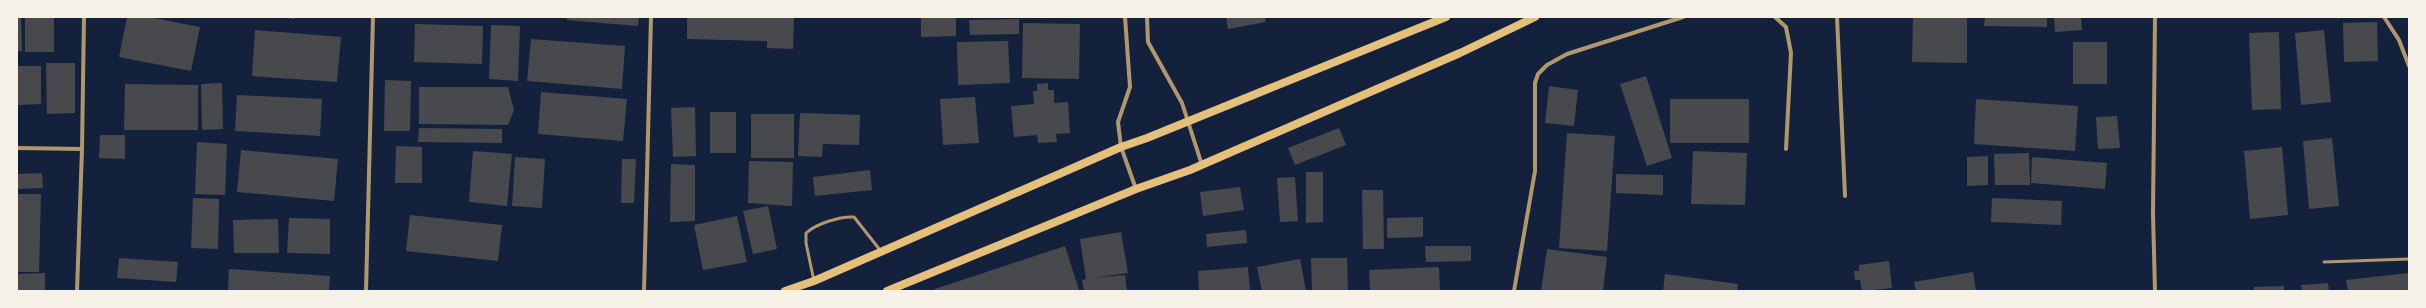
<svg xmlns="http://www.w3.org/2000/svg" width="2426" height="308" viewBox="0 0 2426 308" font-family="'Zilla Slab',serif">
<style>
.building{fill:#48494c}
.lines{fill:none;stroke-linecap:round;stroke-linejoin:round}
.service{stroke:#b1986c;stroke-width:3}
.minor{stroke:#b1986c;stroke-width:4}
.secondary{stroke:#e5c07b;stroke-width:8}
</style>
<rect width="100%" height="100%" fill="#14213d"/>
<path class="building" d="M17,17H21L22,51H17Z
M25,17H54V52H25Z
M127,17H149L200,27L191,71L119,57Z
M278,17H295L294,19Z
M567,17H639L638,26L567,20Z
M687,17H794L793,49L767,48V41L687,39Z
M921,17H956V36L921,37Z
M1226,17H1265L1266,22L1228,29Z
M1913,17H1967V63L1912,62Z
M1985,17H2047V27L1984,26Z
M2054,17H2081L2082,30L2055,32Z
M1019,19V34L970,35L969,20Z
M2377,22L2378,61L2344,62L2343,23Z
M1023,23L1080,24L1079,79L1022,78Z
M415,24L483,26L482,64L414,62Z
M491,25L520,26L518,81L489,79Z
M255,30L341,37L337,82L252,76Z
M2324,30L2331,102L2301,105L2295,33Z
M2279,32L2281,109L2252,110L2249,33Z
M531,39L625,46L622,89L527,81Z
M1008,41L1010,83L958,85L957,42Z
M2073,42H2107V84H2073Z
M46,63H75V113L47,114Z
M17,66H41V104L17,105Z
M1646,76L1672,158L1647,166L1620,84Z
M385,80L411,81L410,131H384Z
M222,83L223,129L202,130L201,84Z
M1048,83V90H1054V103L1068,102L1070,133L1056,134L1057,142L1038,143L1037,135L1014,137L1011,106L1034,104L1033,91H1037V84Z
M125,84L198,85V130H124Z
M1549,86L1578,90L1574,126L1545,123Z
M419,87H508L514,110L508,125L419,124Z
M541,92L627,99L623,141L538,134Z
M237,95L322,99L320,136L235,131Z
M975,97L979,143L943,145L940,99Z
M1670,99H1749V143H1670Z
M1976,99L2078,106L2075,151L1974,144Z
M695,107L696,156L673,157L671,108Z
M710,112H736V153H710Z
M800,113L860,115L859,145L823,144L822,157L798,156Z
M751,114H794V158H751Z
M2117,116L2120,148L2098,149L2096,117Z
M419,128L502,129V143L418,142Z
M1339,128L1346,145L1295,165L1288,148Z
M1567,133L1615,136L1607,251L1559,248Z
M100,135H125V159L99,158Z
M2332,138L2339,206L2309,209L2303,141Z
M197,142L227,144L225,195L195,194Z
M396,146L422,147V183H395Z
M2282,147L2288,215L2250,219L2244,151Z
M241,150L338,159L334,201L237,192Z
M473,151L512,154L507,206L469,202Z
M1693,151L1747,153L1745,205L1691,204Z
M2029,153L2030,185H1995L1994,154Z
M1988,156V185L1967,186V157Z
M515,157L545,159L542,208L512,206Z
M2032,157L2107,163L2105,189L2031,183Z
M622,159H636L634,203H621Z
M749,161L793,162L792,206L748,203Z
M671,164L695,165V221L670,222Z
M870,170L872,190L815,196L813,177Z
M1306,172H1323V222L1306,223Z
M42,173L43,188L17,189V174Z
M1616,174L1663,175V195L1616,193Z
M1295,177L1298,221L1280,222L1277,178Z
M1240,187L1244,210L1203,216L1200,192Z
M1362,190H1383L1384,249H1363Z
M17,194H41L39,272H17Z
M193,198L219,199L218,249L191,248Z
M1992,198L2062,201L2061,225L1991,222Z
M768,206L777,249L753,254L743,211Z
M410,215L502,225L498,261L406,251Z
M737,216L747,262L703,270L694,225Z
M1423,217V237L1387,238V218Z
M289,218L330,219V254L287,253Z
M278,219L279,253H234L233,220Z
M1246,230L1247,243L1207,247L1206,234Z
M1121,232L1128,273L1092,278L1125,275L1127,291H1084L1082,280L1086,279L1080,239Z
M1065,246L1079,290L1077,291H929Z
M1425,246H1471V261L1426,262Z
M1547,249L1607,257L1603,291H1541Z
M119,258L178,262L176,282L117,278Z
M1311,258H1347L1348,291H1312Z
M1300,259L1306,291H1262L1257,267Z
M1889,261L1892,288L1862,291L1860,280H1855L1854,271H1859V265Z
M1248,267L1250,291H1199L1198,271Z
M1439,267L1440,291H1370L1369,270Z
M229,269L330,276L329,291H228Z
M1973,272L1976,291H1916L1914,282Z
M45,273V291H17V274Z
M2409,273V291H2348L2346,280Z
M1665,274L1738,284L1737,291H1663Z
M2328,283L2329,291H2302L2301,285Z
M2284,286V291H2254V287Z"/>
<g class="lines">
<path class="service" d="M2324,262L2409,259
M814,281L806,243V233C816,224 840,216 854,217L880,250"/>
<path class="minor" d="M1125,17L1130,87L1118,122L1121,147L1136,189
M1147,17L1148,42L1182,103L1202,165
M1775,17L1786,27L1791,53L1786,149
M1837,17L1845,196
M2155,17L2153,214L2155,291
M2384,17L2399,40L2409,66
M17,148L82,149
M77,291L82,149L84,17
M366,291L373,17
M644,291L651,17
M1514,291L1535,171V83L1538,74L1547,65L1567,54L1683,17"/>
<path class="secondary" d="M785,291L814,281L1121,147L1147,138L1446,17
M887,291L1136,189L1190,170L1460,53L1535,17"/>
</g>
<rect width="2426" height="308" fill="none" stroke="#f6f1e7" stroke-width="36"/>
</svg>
